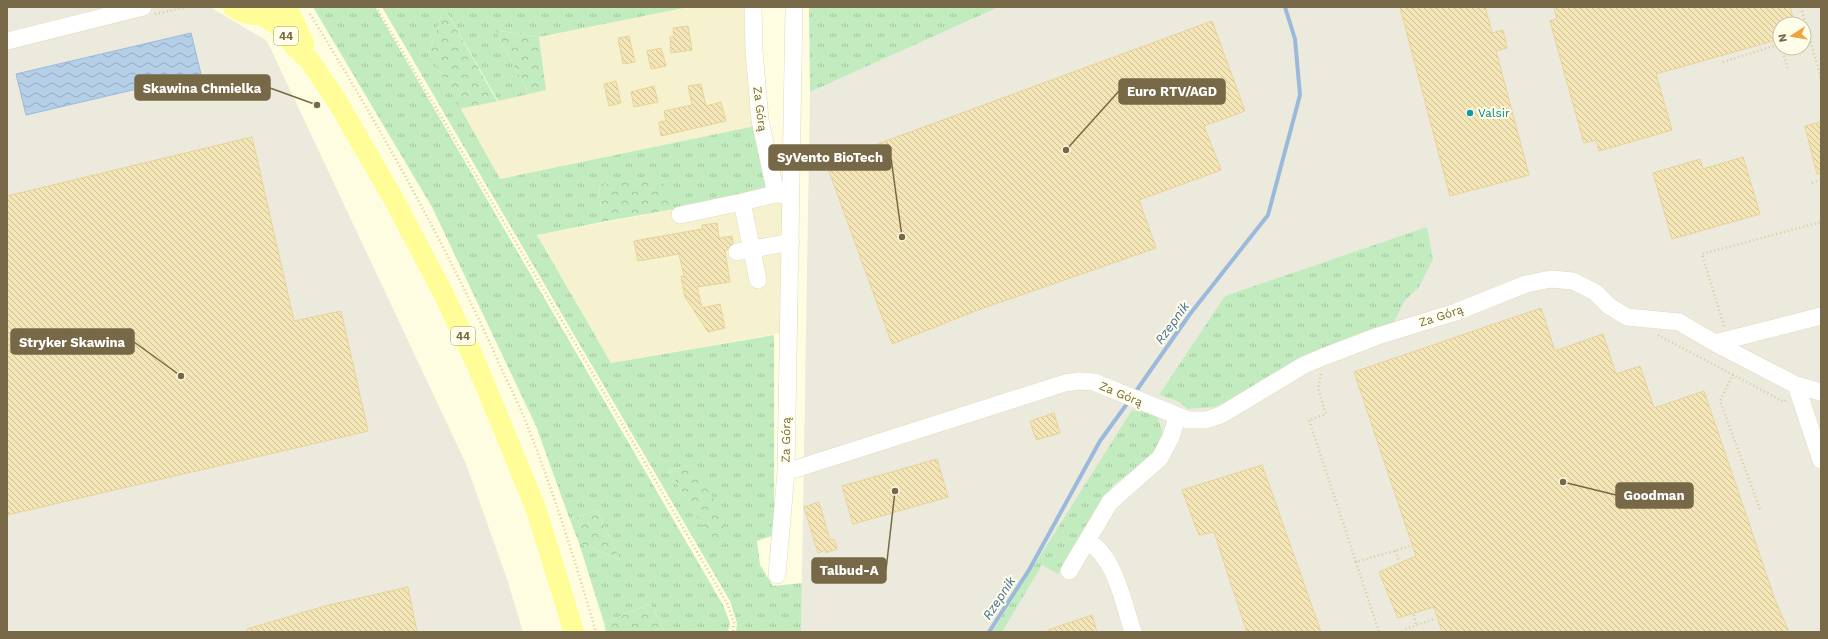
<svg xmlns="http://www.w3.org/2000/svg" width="1828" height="639" viewBox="0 0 1828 639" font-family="'Work Sans',sans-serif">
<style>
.residential{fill:#f6f2d0}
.industrial{fill:#eceadd;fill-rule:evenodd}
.grass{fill:url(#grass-tufts);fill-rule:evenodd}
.forest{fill:url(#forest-crowns)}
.water{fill:url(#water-waves);stroke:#9bbadb}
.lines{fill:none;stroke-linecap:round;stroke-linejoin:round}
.stream{stroke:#9bbadb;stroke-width:4}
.building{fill:url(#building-back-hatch);stroke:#e8d397}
.minor-casing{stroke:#e0daba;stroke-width:18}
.major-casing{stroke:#fff;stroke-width:22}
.path{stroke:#daca9b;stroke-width:2.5;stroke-dasharray:1 3;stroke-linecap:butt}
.minor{stroke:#fff;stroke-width:17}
.major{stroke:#fffd97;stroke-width:21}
.culture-dot{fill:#0f9aa8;stroke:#fffee9;stroke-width:1.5}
.labels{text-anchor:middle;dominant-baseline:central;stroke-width:4;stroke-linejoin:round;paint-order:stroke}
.shield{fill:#fffee9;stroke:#a09678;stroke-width:1}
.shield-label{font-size:11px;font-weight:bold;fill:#776947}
.street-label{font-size:12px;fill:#776947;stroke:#fffee9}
.culture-label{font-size:12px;fill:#0d838f;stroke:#fffee9;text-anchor:start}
.water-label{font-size:13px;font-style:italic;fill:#4772a2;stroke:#fffee9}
.leader{fill:none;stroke:#776947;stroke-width:1.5}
.callout-dot{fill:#776947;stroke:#fffee9;stroke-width:1.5}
.callout{fill:#776947;stroke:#776947;stroke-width:1.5}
.callout-label{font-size:13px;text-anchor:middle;font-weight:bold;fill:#fff}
</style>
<defs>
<pattern id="grass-tufts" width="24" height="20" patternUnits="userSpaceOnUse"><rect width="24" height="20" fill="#c2ecc0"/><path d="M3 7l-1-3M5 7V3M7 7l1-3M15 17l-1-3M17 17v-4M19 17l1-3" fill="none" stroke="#a2c39e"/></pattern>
<pattern id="forest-crowns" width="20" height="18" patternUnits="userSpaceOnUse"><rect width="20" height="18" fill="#c2ecc0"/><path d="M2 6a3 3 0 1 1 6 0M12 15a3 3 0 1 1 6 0" fill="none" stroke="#a2c39e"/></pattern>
<pattern id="water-waves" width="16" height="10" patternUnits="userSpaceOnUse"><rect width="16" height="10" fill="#b5cfe8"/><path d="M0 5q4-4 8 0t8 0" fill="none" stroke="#98acbe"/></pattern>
<pattern id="building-back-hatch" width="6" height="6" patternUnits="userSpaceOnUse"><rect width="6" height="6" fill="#f5e6b8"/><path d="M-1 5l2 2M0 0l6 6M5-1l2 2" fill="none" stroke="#cbbe97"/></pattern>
</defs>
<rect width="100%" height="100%" fill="#fefde2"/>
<path class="residential" d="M689,7H758L765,124L500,179L460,109L546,90L539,37Z
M785,189L781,333L611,363L537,235Z"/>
<path class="industrial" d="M7,7H210L267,41L466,464L507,579L523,632H7Z
M999,7H1821V632H801L810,92ZM1780,24H1804V48H1780Z"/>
<path class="grass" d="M313,7H375L723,605L730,623L728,632H665L650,604L604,623L579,543L620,560L597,510L570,520L536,426L432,207Z
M382,7H689L539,37L495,30L529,94L498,101L444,7L429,52L500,179L755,126L770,192L675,209L599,185L602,222L537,235L611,363L774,335V535L757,541L760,565L773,586L802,583L801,632H736L737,623L730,601ZM692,465L721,556L669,470Z
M809,7H999L810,92Z
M1427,227L1433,259L1419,287L1405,300L1393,324L1306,355L1237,397L1214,407L1187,409C1181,400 1168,398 1159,395L1225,296Z
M1132,410L1157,415L1162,430L1161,440L1150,458L1112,486L1058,574L1042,565L1002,632H992Z"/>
<path class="forest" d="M444,7L497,101H498L460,109L429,52Z
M495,30L539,37L546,90L529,94Z
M660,178L675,209L602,222L599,185Z
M692,465L725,517L721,557L669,470Z
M597,510L620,560L579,543L570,520Z
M650,604L665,632H606L604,623Z"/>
<path class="water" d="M191,33L201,74L26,115L16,74Z"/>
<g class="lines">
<path class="stream" d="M1134,394L1190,314L1268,215L1300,95L1295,39L1285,7
M989,632L1029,570L1100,441L1129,401"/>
</g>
<path class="building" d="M1400,7H1485L1492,33L1503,30L1507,48L1496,51L1529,175L1450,196Z
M1554,7H1790L1795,24H1780V39L1656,74L1672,130L1599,151L1596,140L1584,143L1550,21L1557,19Z
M1212,21L1245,111L1204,126L1221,170L1139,200L1156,248L978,310L892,344L826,163Z
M688,26L692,50L671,53L670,37H674L673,28Z
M629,36L635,62L623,64L618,38Z
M661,48L666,66L651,69L647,51Z
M616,81L621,103L609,106L604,84Z
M701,84L706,106L721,102L726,121L661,136L659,122L666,121L664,111L692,105L688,86Z
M654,86L658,102L634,107L631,92Z
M1821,122V173L1817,174L1805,126Z
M252,137L294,321L341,311L368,431L7,515V196Z
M1743,157L1760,214L1672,239L1653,173L1700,159L1703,169Z
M717,223L719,238L732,236L733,243L727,250L725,251L730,282L697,287L702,308L720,304L725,328L708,332L685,297L681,276H684L679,254L638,261L634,241L702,229V225Z
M1541,308L1555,351L1603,334L1616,374L1640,366L1654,408L1704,391L1775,600L1789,632H1442L1434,607L1398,618L1379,572L1416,556L1354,372Z
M1054,413L1060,433L1036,440L1030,421Z
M937,459L948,497L853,524L842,486Z
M1262,465L1321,632H1247L1214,532L1199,535L1182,490Z
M819,502L830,540L834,539L837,549L826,553V550L818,553L804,507Z
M408,587L417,632H247V629L325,606Z
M1092,615L1097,632H1048V630Z"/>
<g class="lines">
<defs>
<path id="minor" d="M753,7L754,51L760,120L776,194
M7,41L143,7
M742,202L776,194L787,195
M680,215L742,202L758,280
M737,252L791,242
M1715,343L1796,385L1821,392
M1796,385L1821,460
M786,472L1065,383L1079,381L1094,382L1188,420H1206L1221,415L1304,365L1323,357L1378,336L1456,312L1526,284L1551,279L1573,281L1595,292L1609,306L1627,317L1679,322L1715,343L1821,316
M1088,541C1116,559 1123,602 1133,632
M1069,571L1110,502L1160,458L1171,437L1177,417
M777,575L786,472L794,7"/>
<path id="major" d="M233,7C246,16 260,17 274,10
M287,7L304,44
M261,15L277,24L294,46L309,60L337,101L394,200L442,291L476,363L536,509L574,632"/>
</defs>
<use href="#minor" class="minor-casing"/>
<use href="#major" class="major-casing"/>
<path class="path" d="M376,7L524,256L727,603L734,622L733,632
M1801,7L1821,79
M155,14L188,7
M310,14C378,124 440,234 494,352C505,378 519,403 529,430C555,496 576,564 596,632
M1804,37L1809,36
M1782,48L1788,70
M1723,62L1780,44
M1812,183L1821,180
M1724,326L1702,254L1821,222
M1658,335L1784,402L1786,400
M1321,374L1318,388L1326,414L1309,420L1356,562L1411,546
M1733,374L1720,401L1760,509
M1395,551L1399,561
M1356,562L1379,632
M1414,615L1416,625
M1403,632L1405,629L1434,619"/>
<use href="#minor" class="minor"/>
<use href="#major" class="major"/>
</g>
<circle class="culture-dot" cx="1470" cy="113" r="4"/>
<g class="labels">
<g class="shield">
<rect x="274" y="27" width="24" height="18" rx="3"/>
<rect x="451" y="327" width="24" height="18" rx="3"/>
</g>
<g class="shield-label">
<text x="286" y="36">44</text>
<text x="463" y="336">44</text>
</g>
<g class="street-label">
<text transform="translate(760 109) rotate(83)">Za Górą</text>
<text transform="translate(1441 316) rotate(-18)">Za Górą</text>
<text transform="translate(1121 394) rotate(23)">Za Górą</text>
<text transform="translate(786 440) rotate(-89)">Za Górą</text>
</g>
<g class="culture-label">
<text x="1478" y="113">Valsir</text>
</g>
<g class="water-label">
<text transform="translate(1172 323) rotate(-54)">Rzepnik</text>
<text transform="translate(999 598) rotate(-57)">Rzepnik</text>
</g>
</g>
<path class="leader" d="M317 105L270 88M1066 150L1119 91M902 237L891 158M181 376L134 342M1563 482L1616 495M895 491L886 570"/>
<g class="callout-dot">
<circle cx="317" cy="105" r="4"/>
<circle cx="1066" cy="150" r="4"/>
<circle cx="902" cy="237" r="4"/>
<circle cx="181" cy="376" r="4"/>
<circle cx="1563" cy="482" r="4"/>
<circle cx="895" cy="491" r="4"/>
</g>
<g class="callout">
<rect x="135" y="75" width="135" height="25" rx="4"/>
<rect x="1119" y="79" width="106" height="25" rx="4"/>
<rect x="769" y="145" width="122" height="25" rx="4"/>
<rect x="11" y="329" width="123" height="25" rx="4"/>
<rect x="1616" y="483" width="77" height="25" rx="4"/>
<rect x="812" y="558" width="74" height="25" rx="4"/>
</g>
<g class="callout-label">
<text x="202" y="93">Skawina Chmielka</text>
<text x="1172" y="96">Euro RTV/AGD</text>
<text x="830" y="162">SyVento BioTech</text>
<text x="72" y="347">Stryker Skawina</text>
<text x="1654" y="500">Goodman</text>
<text x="849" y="575">Talbud-A</text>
</g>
<rect width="1828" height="639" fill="none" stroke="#776947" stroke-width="16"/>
<g transform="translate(1792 36) rotate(258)"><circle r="19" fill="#fffee9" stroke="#c9c2a8"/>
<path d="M0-3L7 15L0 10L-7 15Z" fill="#efa53f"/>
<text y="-6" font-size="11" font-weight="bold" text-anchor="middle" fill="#776947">N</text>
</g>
</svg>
